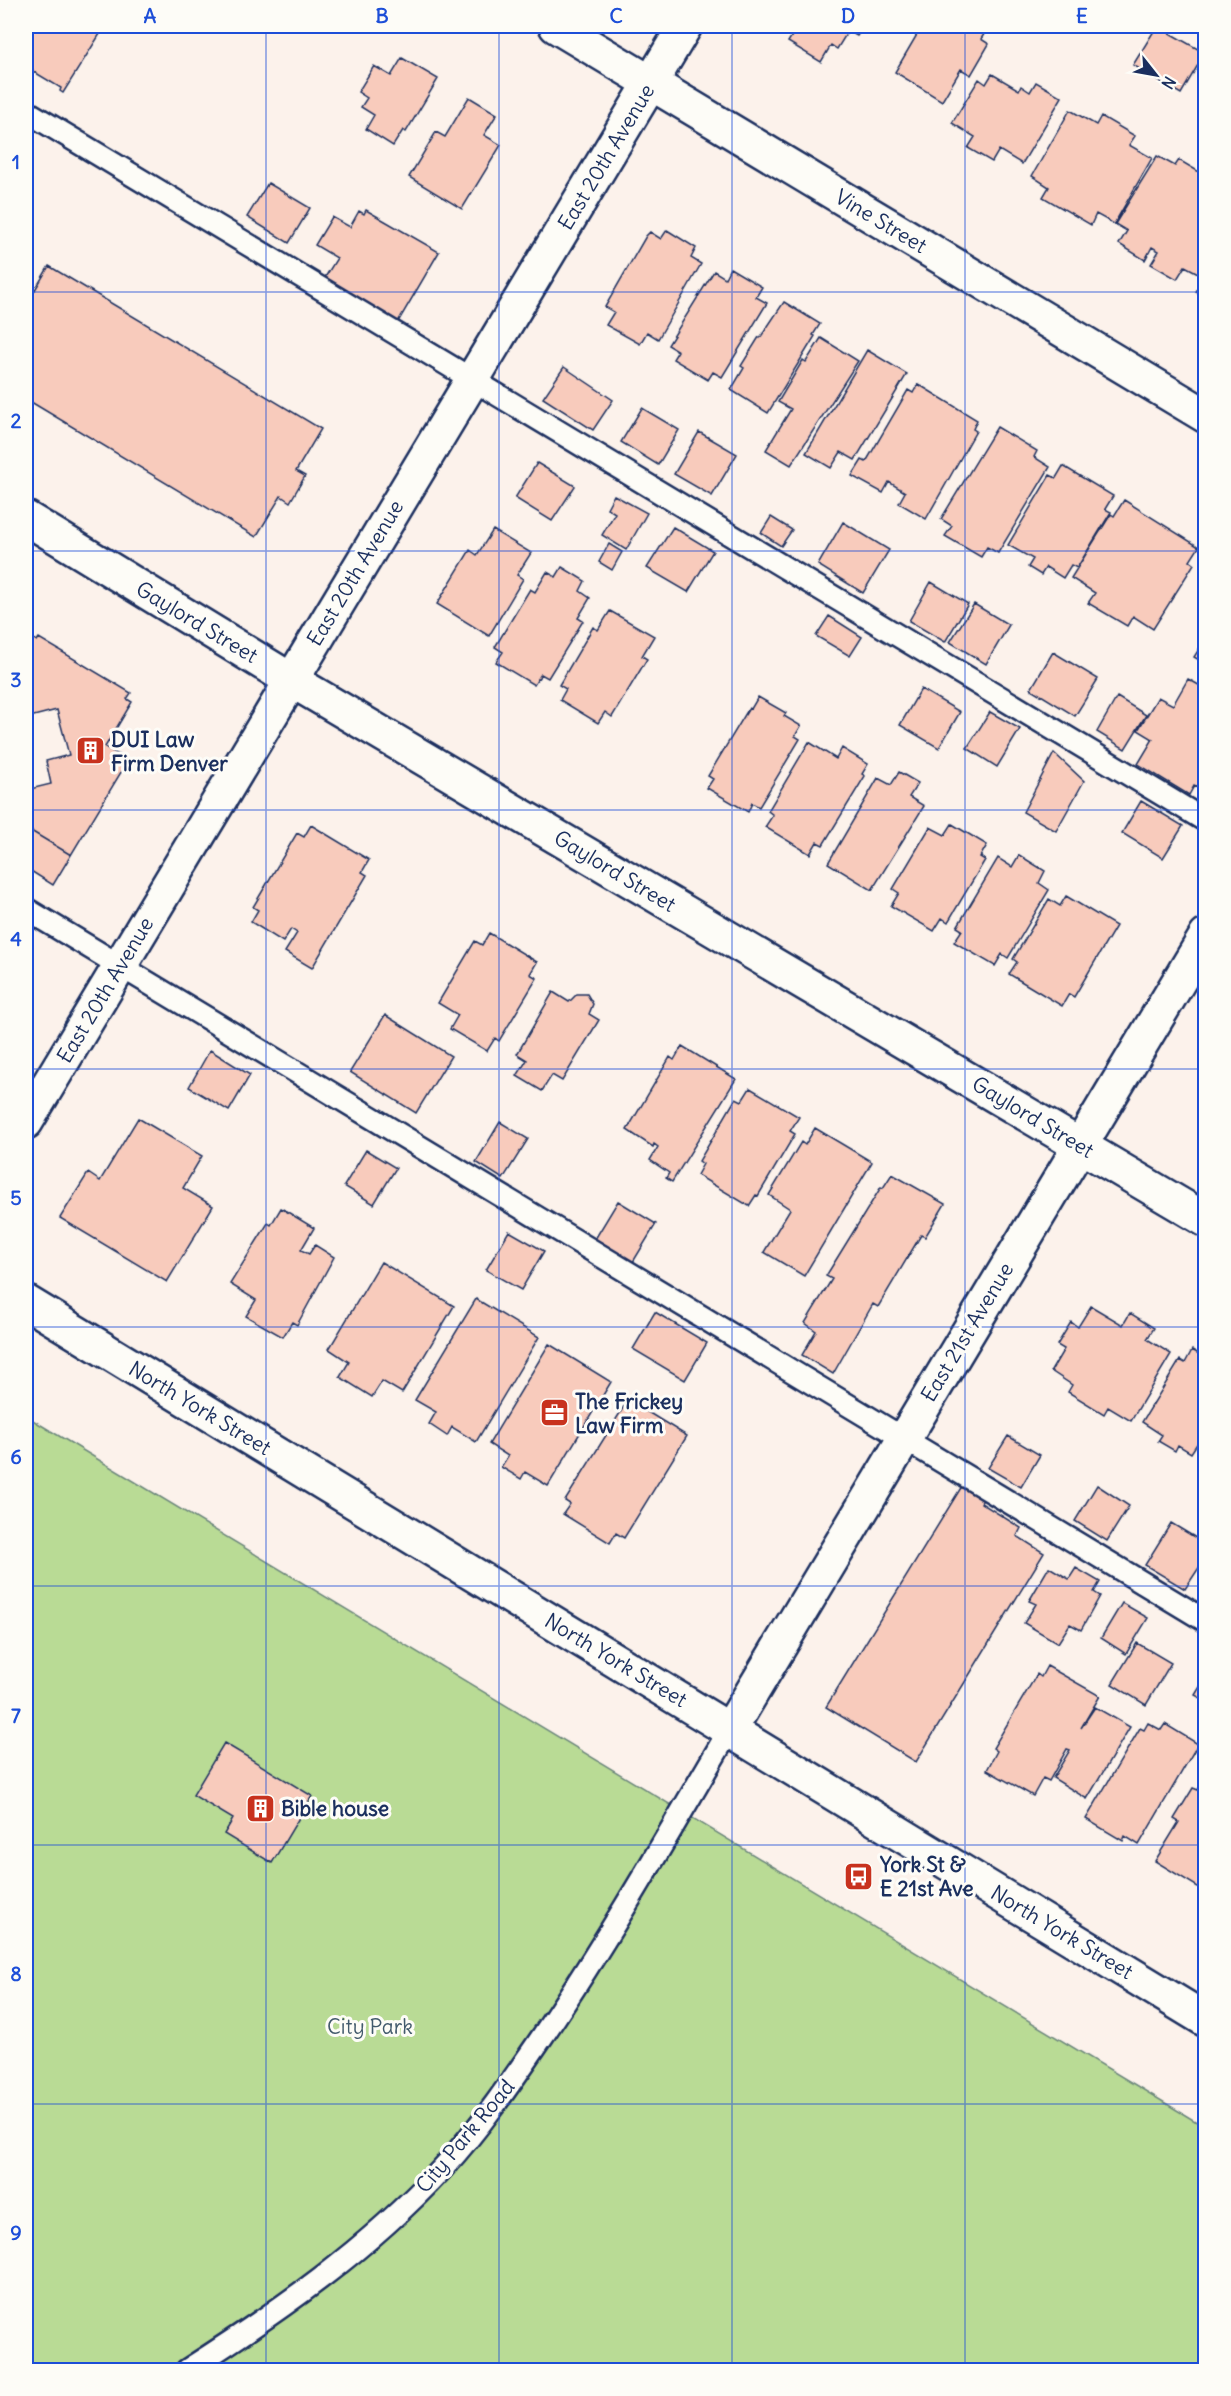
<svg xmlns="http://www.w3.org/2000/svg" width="1231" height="2396" viewBox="0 0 1231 2396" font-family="Delius,sans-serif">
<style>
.green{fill:#b9db95;stroke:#6a857a;stroke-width:1.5}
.building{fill:#f8cbbc;stroke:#1b2f5e;stroke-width:1.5}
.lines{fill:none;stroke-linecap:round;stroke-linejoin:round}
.service-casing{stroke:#1b2f5e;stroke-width:26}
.minor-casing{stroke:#1b2f5e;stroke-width:38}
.secondary-casing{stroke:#1b2f5e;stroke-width:38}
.service{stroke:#fdfcf7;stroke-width:21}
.minor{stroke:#fdfcf7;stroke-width:33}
.secondary{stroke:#fdfcf7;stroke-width:33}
.grid{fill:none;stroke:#1d4ed8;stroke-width:1.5;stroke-opacity:0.55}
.labels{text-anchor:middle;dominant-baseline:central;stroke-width:6;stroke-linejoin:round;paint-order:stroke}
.street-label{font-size:21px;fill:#1b2f5e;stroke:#fdfcf7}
.poi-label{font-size:21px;font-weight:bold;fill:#1b2f5e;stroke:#fdfcf7;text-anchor:start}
.park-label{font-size:21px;fill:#425a6c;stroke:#fdfcf7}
.neatline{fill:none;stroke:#1d4ed8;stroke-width:2}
.grid-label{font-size:20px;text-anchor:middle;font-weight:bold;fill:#1d4ed8}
</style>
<rect width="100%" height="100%" fill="#fcf2eb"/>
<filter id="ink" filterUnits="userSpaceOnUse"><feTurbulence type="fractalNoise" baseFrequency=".0167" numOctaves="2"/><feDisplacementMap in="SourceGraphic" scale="12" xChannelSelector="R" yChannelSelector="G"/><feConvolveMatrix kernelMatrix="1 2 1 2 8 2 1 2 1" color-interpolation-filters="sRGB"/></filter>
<g filter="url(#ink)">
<path class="green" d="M26,1416L1205,2127V2370H26Z"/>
<path class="building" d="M26,26H105L63,93L60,91L61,88L26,67Z
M798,26H864L857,36L848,31L837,49L831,45L821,62L788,42Z
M922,26H989L981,39L989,44L971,75L961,69L942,101L895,72Z
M1157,26L1205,53L1181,94L1133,65Z
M402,58L438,79L406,132L403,130L393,146L366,129L374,115L361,107L367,98L358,92L374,66L391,76Z
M992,74L1019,90L1021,86L1030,92L1036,82L1062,97L1022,164L999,150L992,162L968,148L975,137L952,123L979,79L986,84Z
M469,97L497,114L484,135L501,145L462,209L409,177L436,132L445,137Z
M1070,110L1096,125L1101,116L1135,136L1129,145L1152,158L1114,224L1096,214L1091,225L1043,197L1049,187L1032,176Z
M1157,156L1175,166L1179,160L1206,176V261L1198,273L1185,266L1177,279L1151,264L1159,251L1152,247L1145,260L1119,244L1127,231L1115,224Z
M268,183L310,208L289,243L247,217Z
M366,210L439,252L398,322L324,279L337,258L315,245L332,217L350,227L359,211L364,214Z
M667,230L696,248L691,258L701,264L658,339L647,332L640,344L606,325L614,312L605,307L646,236L650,232L661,239Z
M49,266L321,429L296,471L305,476L290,502L281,496L256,537L26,399V305Z
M730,268L762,287L756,297L767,303L722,377L713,372L708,380L673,359L678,351L668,345L714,271L725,278Z
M1206,270V297L1196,292Z
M784,302L820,324L813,335L815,336L768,413L731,390L744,368L741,366L759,337L760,338Z
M821,338L858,361L791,465L766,450L791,409L778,402L803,360L806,362Z
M867,350L907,374L855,460L841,452L831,468L806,453Z
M564,367L613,400L593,430L543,398Z
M918,384L977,420L973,429L976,431L926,519L899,503L905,492L889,482L883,493L852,476L862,460L866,462L908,390L913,393Z
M642,408L679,430L658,465L621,442Z
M997,427L1037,451L1034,457L1050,467L998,553L987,547L981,557L945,536L952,526L941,519Z
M699,432L737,454L712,496L674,474Z
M537,463L575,486L552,521L515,498Z
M1063,466L1113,496L1105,509L1111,512L1077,568L1071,565L1063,578L1046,567L1041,575L1028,567L1033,559L1008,545L1050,475L1056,478Z
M614,495L647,513L626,550L602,535L615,513L607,508Z
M1124,500L1199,547L1190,561L1194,564L1153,629L1133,616L1127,626L1088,603L1095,593L1071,578L1111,514L1114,516Z
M771,517L792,530L781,546L761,533Z
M843,522L889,550L863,593L818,565Z
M673,527L713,551L688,592L647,568Z
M493,530L531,553L517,575L523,579L489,636L437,604L470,550L477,555Z
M609,544L622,552L612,570L599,562Z
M562,567L585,581L580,591L590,598L578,618L583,621L548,678L541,674L534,685L496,662L503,652L495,647L530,589L535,592L547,572L556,577Z
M931,582L968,604L945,642L909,621Z
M974,604L1009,625L986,664L950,642Z
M610,611L654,636L642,656L647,659L612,717L605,712L598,723L560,700L566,689L559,685L593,627L598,630Z
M829,616L862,637L850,656L816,636Z
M32,638L37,641L39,638L131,693L127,699L132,702L105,747L124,758L126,764L71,855L26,828V790L51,784L46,761L69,755L57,710L30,717L26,714V649Z
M1206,638V664L1194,657Z
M1053,652L1098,679L1075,716L1031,689Z
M1188,679L1206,689V792L1194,786L1189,795L1138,764L1153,739L1138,730L1158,697L1173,705Z
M921,689L960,712L939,748L900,725Z
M758,697L786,713L784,716L801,726L795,736L800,739L759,807L752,803L748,812L707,788L713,779L708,776L749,708L751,709Z
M1117,697L1146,715L1125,749L1097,732Z
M990,712L1020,729L997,767L967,748Z
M809,742L836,759L842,748L868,764L862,774L865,776L823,845L817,842L810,854L765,827L773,815L768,811Z
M1054,753L1084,781L1056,831L1023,812Z
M899,772L918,783L909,797L924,806L872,890L828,863L878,778L891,785Z
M1141,801L1183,826L1163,858L1122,833Z
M952,824L987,845L980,857L985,860L948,922L942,918L934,931L891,906L899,893L893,889L930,827L945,835Z
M311,825L369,860L362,872L367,875L312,968L285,952L297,933L291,929L283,942L251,922L258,910L253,907L297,833L304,837Z
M26,828L71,855L53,885L26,868Z
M1019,855L1045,871L1039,883L1049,890L1008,958L1002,954L995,966L954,942L962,930L957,927L998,858L1012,867Z
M1066,896L1116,926L1074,997L1069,994L1062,1006L1009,974L1017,962L1013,959L1049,899L1060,906Z
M489,933L537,962L530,974L537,978L499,1041L495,1038L487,1051L450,1029L458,1015L438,1003L475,941L482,945Z
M553,992L569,1002L577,994H587L593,1004L589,1014L599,1020L562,1081L552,1075L542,1091L517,1076L527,1060L517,1054Z
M385,1015L451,1056L416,1113L350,1072Z
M682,1046L736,1079L672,1182L666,1178L669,1173L650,1160L658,1147L654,1144L653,1147L627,1130L670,1057L674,1060Z
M210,1050L250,1075L229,1111L189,1087Z
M750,1088L799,1117L790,1131L795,1134L758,1196L756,1195L749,1206L697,1175L703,1164L699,1161L736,1098L742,1101Z
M138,1118L202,1156L183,1188L213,1206L167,1282L60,1218L88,1173L100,1181Z
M500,1122L528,1139L503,1179L476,1162Z
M815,1128L872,1162L804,1276L764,1252L790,1209L769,1195L801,1142L805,1145Z
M366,1150L396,1168L374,1204L344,1186Z
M892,1174L945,1204L925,1237L921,1235L878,1307L873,1304L833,1374L802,1355L816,1331L805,1323L832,1279L826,1276L881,1187L883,1188Z
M618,1201L656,1224L633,1262L595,1239Z
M281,1208L314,1228L301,1250L309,1254L315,1245L334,1257L297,1325L292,1322L283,1337L246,1316L256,1300L230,1284L268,1223L271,1225Z
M509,1231L544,1251L521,1290L486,1270Z
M381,1262L454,1306L402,1393L382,1381L372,1397L340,1377L349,1362L329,1349Z
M476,1299L539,1337L476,1442L452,1427L447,1436L429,1424L436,1412L415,1400Z
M1091,1306L1123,1325L1130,1313L1154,1328L1147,1339L1171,1354L1131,1421L1108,1407L1104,1414L1068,1392L1072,1385L1051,1371L1064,1349L1057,1345L1071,1322L1078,1327Z
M655,1312L707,1343L685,1380L633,1349Z
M549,1344L611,1382L548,1486L525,1472L521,1479L501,1467L508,1456L489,1444Z
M1192,1350L1206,1358V1430L1191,1453L1178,1445L1175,1451L1158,1441L1162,1435L1142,1422L1180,1360L1185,1363Z
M628,1400L687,1436L624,1538L616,1533L610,1543L563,1514L570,1504L565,1501Z
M1008,1436L1040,1455L1021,1487L988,1468Z
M1097,1485L1129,1506L1107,1541L1075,1521Z
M962,1486L983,1499L981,1503L1021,1528L1017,1536L1044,1553L916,1762L826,1707Z
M1171,1523L1206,1544V1557L1185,1589L1145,1565Z
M1049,1567L1069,1579L1076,1568L1100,1582L1094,1592L1100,1596L1081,1630L1070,1624L1058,1643L1024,1623L1036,1604L1029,1601Z
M1122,1603L1148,1618L1126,1654L1101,1638Z
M1137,1643L1171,1663L1146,1705L1112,1684Z
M1047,1666L1100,1696L1081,1728L1095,1707L1130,1727L1087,1799L1053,1778L1070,1750L1067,1749L1049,1781L1043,1778L1033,1796L987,1770L997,1751L993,1748L1037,1674L1041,1677Z
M1206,1677V1701L1195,1695Z
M1148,1723L1161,1730L1165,1724L1198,1744L1139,1845L1125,1836L1123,1841L1086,1819L1140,1728L1144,1730Z
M224,1743L312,1796L272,1863L224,1834L233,1819L193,1795Z
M1206,1777V1892L1155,1861L1179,1822L1174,1819L1193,1788L1198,1790Z"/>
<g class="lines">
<defs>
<path id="service" d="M26,111L1206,821
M26,909L1206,1621
M187,2370C278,2312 368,2249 442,2169C481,2127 514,2078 546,2031C612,1933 670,1831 730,1729"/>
<path id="minor" d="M556,26L1206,416
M26,518L291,680L1206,1220
M26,1122L685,26
M730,1729L1206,936"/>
<path id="secondary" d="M26,1302L1206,2020"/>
</defs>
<use href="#service" class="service-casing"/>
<use href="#minor" class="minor-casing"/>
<use href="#secondary" class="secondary-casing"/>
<use href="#service" class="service"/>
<use href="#minor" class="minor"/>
<use href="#secondary" class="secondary"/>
</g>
</g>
<path class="grid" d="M266,26V2370M499,26V2370M732,26V2370M965,26V2370M26,292H1206M26,551H1206M26,810H1206M26,1069H1206M26,1327H1206M26,1586H1206M26,1845H1206M26,2104H1206"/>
<defs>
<symbol id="building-square" viewBox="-11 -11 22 22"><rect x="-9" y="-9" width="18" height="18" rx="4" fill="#c8321e" stroke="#fdfcf7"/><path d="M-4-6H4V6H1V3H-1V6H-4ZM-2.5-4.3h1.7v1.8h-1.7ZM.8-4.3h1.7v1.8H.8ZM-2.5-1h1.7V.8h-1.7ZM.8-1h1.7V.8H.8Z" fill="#fff"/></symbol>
<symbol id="office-square" viewBox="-11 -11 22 22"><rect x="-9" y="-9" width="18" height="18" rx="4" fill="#c8321e" stroke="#fdfcf7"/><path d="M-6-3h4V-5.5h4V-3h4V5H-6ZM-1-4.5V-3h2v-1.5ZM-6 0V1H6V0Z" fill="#fff"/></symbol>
<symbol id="bus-square" viewBox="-11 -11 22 22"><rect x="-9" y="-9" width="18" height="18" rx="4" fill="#c8321e" stroke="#fdfcf7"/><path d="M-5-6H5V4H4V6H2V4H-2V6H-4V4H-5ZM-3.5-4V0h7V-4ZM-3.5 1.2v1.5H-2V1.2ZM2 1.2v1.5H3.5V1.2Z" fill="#fff"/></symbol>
</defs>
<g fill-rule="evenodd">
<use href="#building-square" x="74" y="734" width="33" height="33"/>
<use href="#office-square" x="538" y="1396" width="33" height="33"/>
<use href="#building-square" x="244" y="1792" width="33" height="33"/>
<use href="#bus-square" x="842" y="1860" width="33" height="33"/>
</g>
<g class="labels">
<g class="street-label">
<text transform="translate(606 157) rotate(-59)">East 20th Avenue</text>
<text transform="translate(881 221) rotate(31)">Vine Street</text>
<text transform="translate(355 573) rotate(-59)">East 20th Avenue</text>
<text transform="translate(197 622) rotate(31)">Gaylord Street</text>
<text transform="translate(615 871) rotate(31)">Gaylord Street</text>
<text transform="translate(105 990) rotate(-59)">East 20th Avenue</text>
<text transform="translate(1033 1117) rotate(31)">Gaylord Street</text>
<text transform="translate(967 1332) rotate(-59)">East 21st Avenue</text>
<text transform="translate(200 1408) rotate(31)">North York Street</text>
<text transform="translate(616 1660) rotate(31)">North York Street</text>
<text transform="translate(1062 1932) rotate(31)">North York Street</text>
<text transform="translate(465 2136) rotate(-50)">City Park Road</text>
</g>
<g class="poi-label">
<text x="111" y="739">DUI Law<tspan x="111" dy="24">Firm Denver</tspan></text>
<text x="575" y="1401">The Frickey<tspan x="575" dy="24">Law Firm</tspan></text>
<text x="281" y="1808">Bible house</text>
<text x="880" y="1864">York St &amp;<tspan x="880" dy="24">E 21st Ave</tspan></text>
</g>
<g class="park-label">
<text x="370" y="2026">City Park</text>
</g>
</g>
<rect width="1231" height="2396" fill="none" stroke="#fdfcf7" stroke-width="66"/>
<g transform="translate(1156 75) rotate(121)" stroke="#fdfcf7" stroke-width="4.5" paint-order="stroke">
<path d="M0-4.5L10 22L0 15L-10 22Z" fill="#1b2f5e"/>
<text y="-9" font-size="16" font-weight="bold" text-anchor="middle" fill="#1b2f5e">N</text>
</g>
<rect x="33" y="33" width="1165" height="2330" class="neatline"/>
<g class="grid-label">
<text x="150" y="23">A</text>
<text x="382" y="23">B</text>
<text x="616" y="23">C</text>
<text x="848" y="23">D</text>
<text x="1082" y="23">E</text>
<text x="16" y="169">1</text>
<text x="16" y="428">2</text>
<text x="16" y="687">3</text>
<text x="16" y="946">4</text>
<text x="16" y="1205">5</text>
<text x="16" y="1464">6</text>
<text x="16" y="1723">7</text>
<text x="16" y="1981">8</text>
<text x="16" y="2240">9</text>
</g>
</svg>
